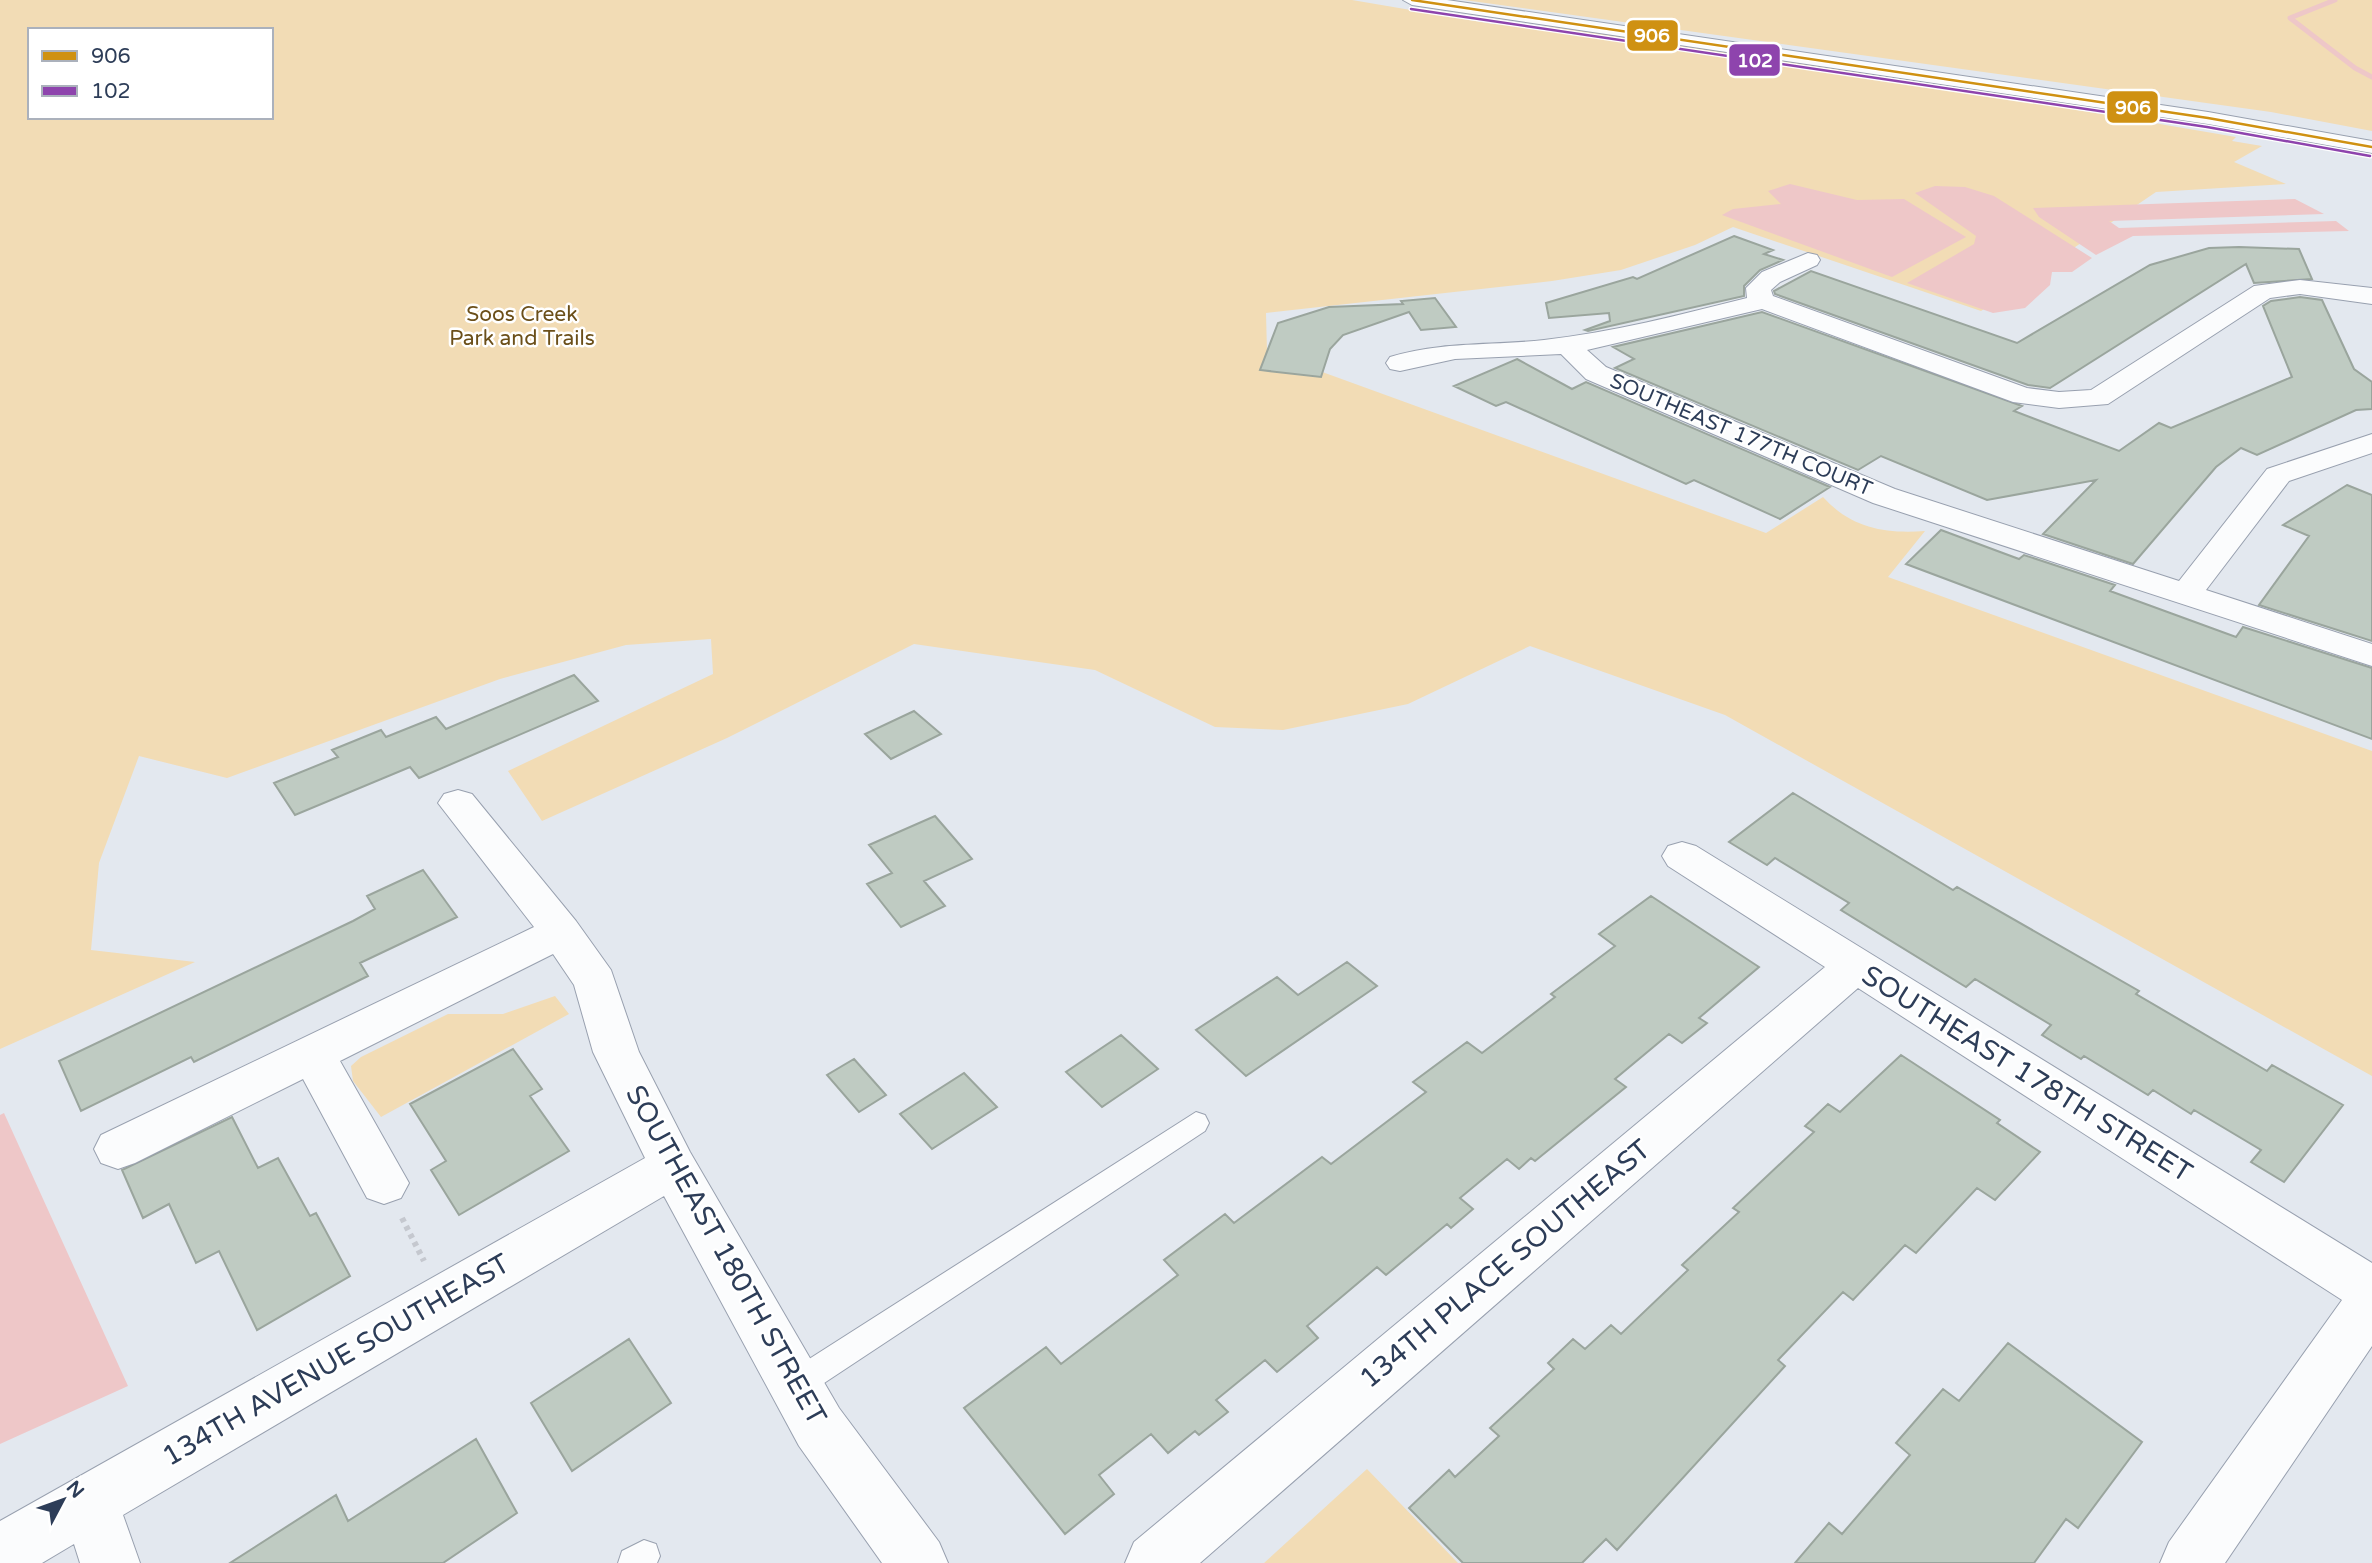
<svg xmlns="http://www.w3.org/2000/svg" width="2372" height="1563" viewBox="0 0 2372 1563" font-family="'Varela Round',sans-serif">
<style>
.green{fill:#f2dcb5;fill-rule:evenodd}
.water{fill:#eec7c8}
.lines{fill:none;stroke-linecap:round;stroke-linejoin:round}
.stream{stroke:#eec7c8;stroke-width:5}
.building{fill:#bfcbc2;stroke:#9aa59d;stroke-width:2}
.service-casing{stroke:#98a0af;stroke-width:2}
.minor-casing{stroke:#98a0af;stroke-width:2}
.secondary-casing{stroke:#98a0af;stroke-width:2}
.path{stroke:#c5c8cf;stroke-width:6;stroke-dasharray:4.5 4.5;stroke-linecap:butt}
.service{fill:#fbfcfd;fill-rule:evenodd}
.minor{fill:#fbfcfd;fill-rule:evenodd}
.secondary{fill:#fbfcfd;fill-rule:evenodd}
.bus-1-casing{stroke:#fff;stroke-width:5}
.bus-2-casing{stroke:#fff;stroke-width:5}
.bus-1{stroke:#cf9112;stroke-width:2.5}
.bus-2{stroke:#8e44ad;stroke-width:2.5}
.labels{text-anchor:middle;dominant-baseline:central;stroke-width:5;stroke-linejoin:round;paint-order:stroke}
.far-park-label{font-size:21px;fill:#6b4f19;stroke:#fff}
.far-street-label{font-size:21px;fill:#2d3d58;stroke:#fff}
.near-street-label{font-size:28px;fill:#2d3d58;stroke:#fff}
.line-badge{stroke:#fff;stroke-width:2.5}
.badge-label{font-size:19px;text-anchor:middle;font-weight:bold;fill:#fff}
</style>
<rect width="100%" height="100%" fill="#e3e8ef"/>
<path class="green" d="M0,0H1352L1493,24L1603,29L2236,137L2232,141L2262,146L2234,162L2286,184L2156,192L1981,311L1733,227L1695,245L1621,270L1552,281L1266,313L1267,352L1766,533L1823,497C1851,528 1885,534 1925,531L1888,577L2372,751V1076L1725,715L1530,646L1408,704L1283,730L1215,727L1095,670L914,644L727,738L542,821L508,771L713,674L711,639L626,645L500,679L227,778L139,756L99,863L91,950L195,962L0,1049ZM30,30H271V117H30Z
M1464,0H2372V131L2271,112Z
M555,996L569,1014L381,1117L353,1081L351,1066L361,1057L448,1014H503Z
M1367,1469L1458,1563H1264Z"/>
<path class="water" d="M1790,184L1857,200L1904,199L1966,237L1892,277L1722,215L1733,209L1781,204L1768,191Z
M1935,186L1965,187L1994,196L2092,258L2072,272H2052L2050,285L2025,308L1993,313L1907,283L1974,244L1976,236L1915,193Z
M2295,199L2324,214L2109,221L2119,228L2336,221L2349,231L2133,236L2096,255L2039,217L2033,208Z
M4,1113L128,1386L0,1444V1115Z"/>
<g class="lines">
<path class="stream" d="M2335,0L2290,18L2355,68L2372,77"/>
</g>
<path class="building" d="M1734,236L1773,250L1764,254L1783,260L1760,270L1744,286V296L1588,331L1585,330L1610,321L1609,313L1549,318L1546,303L1633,277L1637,279Z
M2239,247L2299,249L2312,279L2254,283L2246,264L2050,388L2028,385L1775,294L1774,291L1811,271L2017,343L2150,265L2209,248Z
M2300,297L2322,300L2354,369L2372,382V409L2356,410L2257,455L2241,448L2216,467L2133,564L2043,534L2096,480L1987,500L1881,456L1858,470L1615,368L1634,359L1613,347L1762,312L2022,406L2014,411L2119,451L2159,423L2171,428L2292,377L2263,306L2271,301Z
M1435,298L1456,327L1421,330L1409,312L1343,335L1330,349L1321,377L1260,370L1278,323L1329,307L1403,304L1401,301Z
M1517,359L1572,389L1586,382L1830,487L1780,519L1694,480L1686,484L1506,402L1496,406L1454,386Z
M2347,485L2372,495V641L2259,605L2309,536L2283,525Z
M1941,530L2019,559L2024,555L2115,585L2110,591L2236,637L2243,627L2372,668V739L1906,564Z
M574,675L598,701L419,778L410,767L295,815L274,783L338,757L332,750L381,730L386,737L436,717L446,729Z
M914,711L941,734L891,759L865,734Z
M1793,793L1953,890L1957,887L2139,991L2136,994L2267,1071L2272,1065L2343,1105L2284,1182L2251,1162L2261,1150L2194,1110L2191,1114L2153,1090L2148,1095L2084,1056L2081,1059L2042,1035L2051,1025L1975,979L1966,987L1841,910L1849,903L1775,858L1767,865L1729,842Z
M935,816L972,859L924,881L945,906L901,927L867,884L892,873L869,845Z
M423,870L457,917L360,963L368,976L194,1062L191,1057L81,1111L59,1061L353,921L375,909L367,896Z
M1651,896L1759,967L1699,1018L1707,1023L1682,1043L1669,1034L1615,1079L1626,1087L1535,1161L1531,1158L1519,1169L1507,1159L1460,1198L1473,1209L1451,1228L1447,1224L1386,1275L1377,1267L1307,1326L1318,1338L1277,1372L1265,1360L1216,1400L1228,1412L1199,1435L1195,1431L1168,1453L1151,1434L1099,1475L1114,1494L1065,1534L964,1408L1046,1347L1061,1364L1178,1275L1164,1260L1225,1214L1234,1223L1322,1157L1331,1164L1426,1092L1413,1082L1467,1042L1482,1053L1555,997L1551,994L1615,946L1599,934Z
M1347,962L1377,986L1246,1076L1196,1030L1277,977L1298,995Z
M1121,1035L1158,1069L1102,1107L1066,1072Z
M513,1049L542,1089L530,1096L569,1151L459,1215L431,1170L446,1161L410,1104Z
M1901,1055L2000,1120L1997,1123L2040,1152L1995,1200L1977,1188L1916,1253L1905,1245L1853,1300L1843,1292L1778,1360L1785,1366L1617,1550L1606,1539L1582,1563H1463L1409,1508L1449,1470L1455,1477L1499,1436L1490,1428L1554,1369L1548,1363L1573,1339L1585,1349L1611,1325L1621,1334L1688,1270L1682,1265L1739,1212L1733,1208L1814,1132L1805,1126L1828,1104L1840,1112Z
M854,1059L886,1095L859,1112L827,1075Z
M964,1073L997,1107L932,1149L900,1114Z
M232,1117L258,1168L278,1158L310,1216L316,1213L350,1276L257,1330L219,1251L196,1263L169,1204L143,1218L122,1170Z
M629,1339L671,1403L572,1471L531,1403Z
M2008,1343L2142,1442L2078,1528L2066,1519L2034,1563H1795L1829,1523L1842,1534L1910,1455L1896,1443L1943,1389L1959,1401Z
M476,1439L517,1513L443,1563H230L336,1495L348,1521Z"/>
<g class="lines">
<defs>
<path id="service" d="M1196,1112L1205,1115L1209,1123L1205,1131L806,1395L795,1399L784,1395L780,1385L784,1375Z
M644,1540L656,1544L660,1556L657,1563H618L622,1551Z"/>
<path id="minor" d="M1808,253L1817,255L1820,260L1817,265L1780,282L1771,290L1773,296L2027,388L2059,392L2091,390L2254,286L2300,280L2372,288V304L2300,294L2270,298L2108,404L2059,408L2013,402L1762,309L1587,350L1606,367L1895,489L2179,581L2267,469L2372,434V453L2289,481L2206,590L2372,644V666L1873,503L1586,379L1561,354L1455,359L1400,371L1390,369L1386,363L1390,357C1442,341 1491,346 1544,340C1613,332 1680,315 1747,298L1746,288L1762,272Z
M458,790L472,794L576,921L611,970L639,1052L690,1152L839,1408L939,1542L948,1563H882L799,1446L664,1196L123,1515L140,1563H80L74,1544L42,1563H0V1521L645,1158L593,1052L574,985L553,954L340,1061L409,1183L401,1198L384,1204L367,1198L303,1079L135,1163L118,1169L101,1163L94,1149L101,1135L534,927L438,803L444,794Z
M1682,842L1696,846L2372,1263V1346L2225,1563H2160L2169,1542L2342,1300L1858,988L1200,1563H1125L1134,1542L1825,967L1668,866L1662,856L1668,846Z"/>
<path id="secondary" d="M1403,0H1447L2208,112L2372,141V153L2208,124L1412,5Z"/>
</defs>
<use href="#service" class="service-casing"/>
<use href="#minor" class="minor-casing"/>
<use href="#secondary" class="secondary-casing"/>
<path class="path" d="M402,1218L424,1261"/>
<use href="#service" class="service"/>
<use href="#minor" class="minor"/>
<use href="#secondary" class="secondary"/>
<defs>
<path id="bus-1" d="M1412,0L2208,118L2372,147"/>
<path id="bus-2" d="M1411,9L2207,127L2370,156"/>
</defs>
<use href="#bus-1" class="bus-1-casing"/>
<use href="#bus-2" class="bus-2-casing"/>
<use href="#bus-1" class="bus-1"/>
<use href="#bus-2" class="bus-2"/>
</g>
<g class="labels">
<g class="far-park-label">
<text x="522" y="314">Soos Creek<tspan x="522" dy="24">Park and Trails</tspan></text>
</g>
<g class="far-street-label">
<text transform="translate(1741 435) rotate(23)">SOUTHEAST 177TH COURT</text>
</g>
<g class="near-street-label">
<text transform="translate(2027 1074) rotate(32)">SOUTHEAST 178TH STREET</text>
<text transform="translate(726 1255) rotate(61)">SOUTHEAST 180TH STREET</text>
<text transform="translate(1505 1264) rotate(-40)">134TH PLACE SOUTHEAST</text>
<text transform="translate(336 1360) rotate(-30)">134TH AVENUE SOUTHEAST</text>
</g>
</g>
<g class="line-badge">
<rect x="1626" y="19" width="53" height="33" rx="7" fill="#cf9112"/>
<rect x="1728" y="43" width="53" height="34" rx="7" fill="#8e44ad"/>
<rect x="2106" y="90" width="53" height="34" rx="7" fill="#cf9112"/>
</g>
<g class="badge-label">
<text x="1652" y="42">906</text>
<text x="1755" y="67">102</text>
<text x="2133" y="114">906</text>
</g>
<rect x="28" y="28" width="245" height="91" fill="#ffffff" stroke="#abb1bc" stroke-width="2"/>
<rect x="42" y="51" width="35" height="10" fill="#cf9112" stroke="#abb1bc" stroke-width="2"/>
<text x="91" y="63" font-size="21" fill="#2d3d58">906</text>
<rect x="42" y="86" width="35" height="10" fill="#8e44ad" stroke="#abb1bc" stroke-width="2"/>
<text x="91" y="98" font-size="21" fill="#2d3d58">102</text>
<g transform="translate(63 1500) rotate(49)" stroke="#ffffff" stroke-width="5" paint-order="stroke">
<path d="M0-5L12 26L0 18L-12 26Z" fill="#2d3d58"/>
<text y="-10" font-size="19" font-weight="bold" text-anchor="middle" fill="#2d3d58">N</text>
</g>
</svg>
